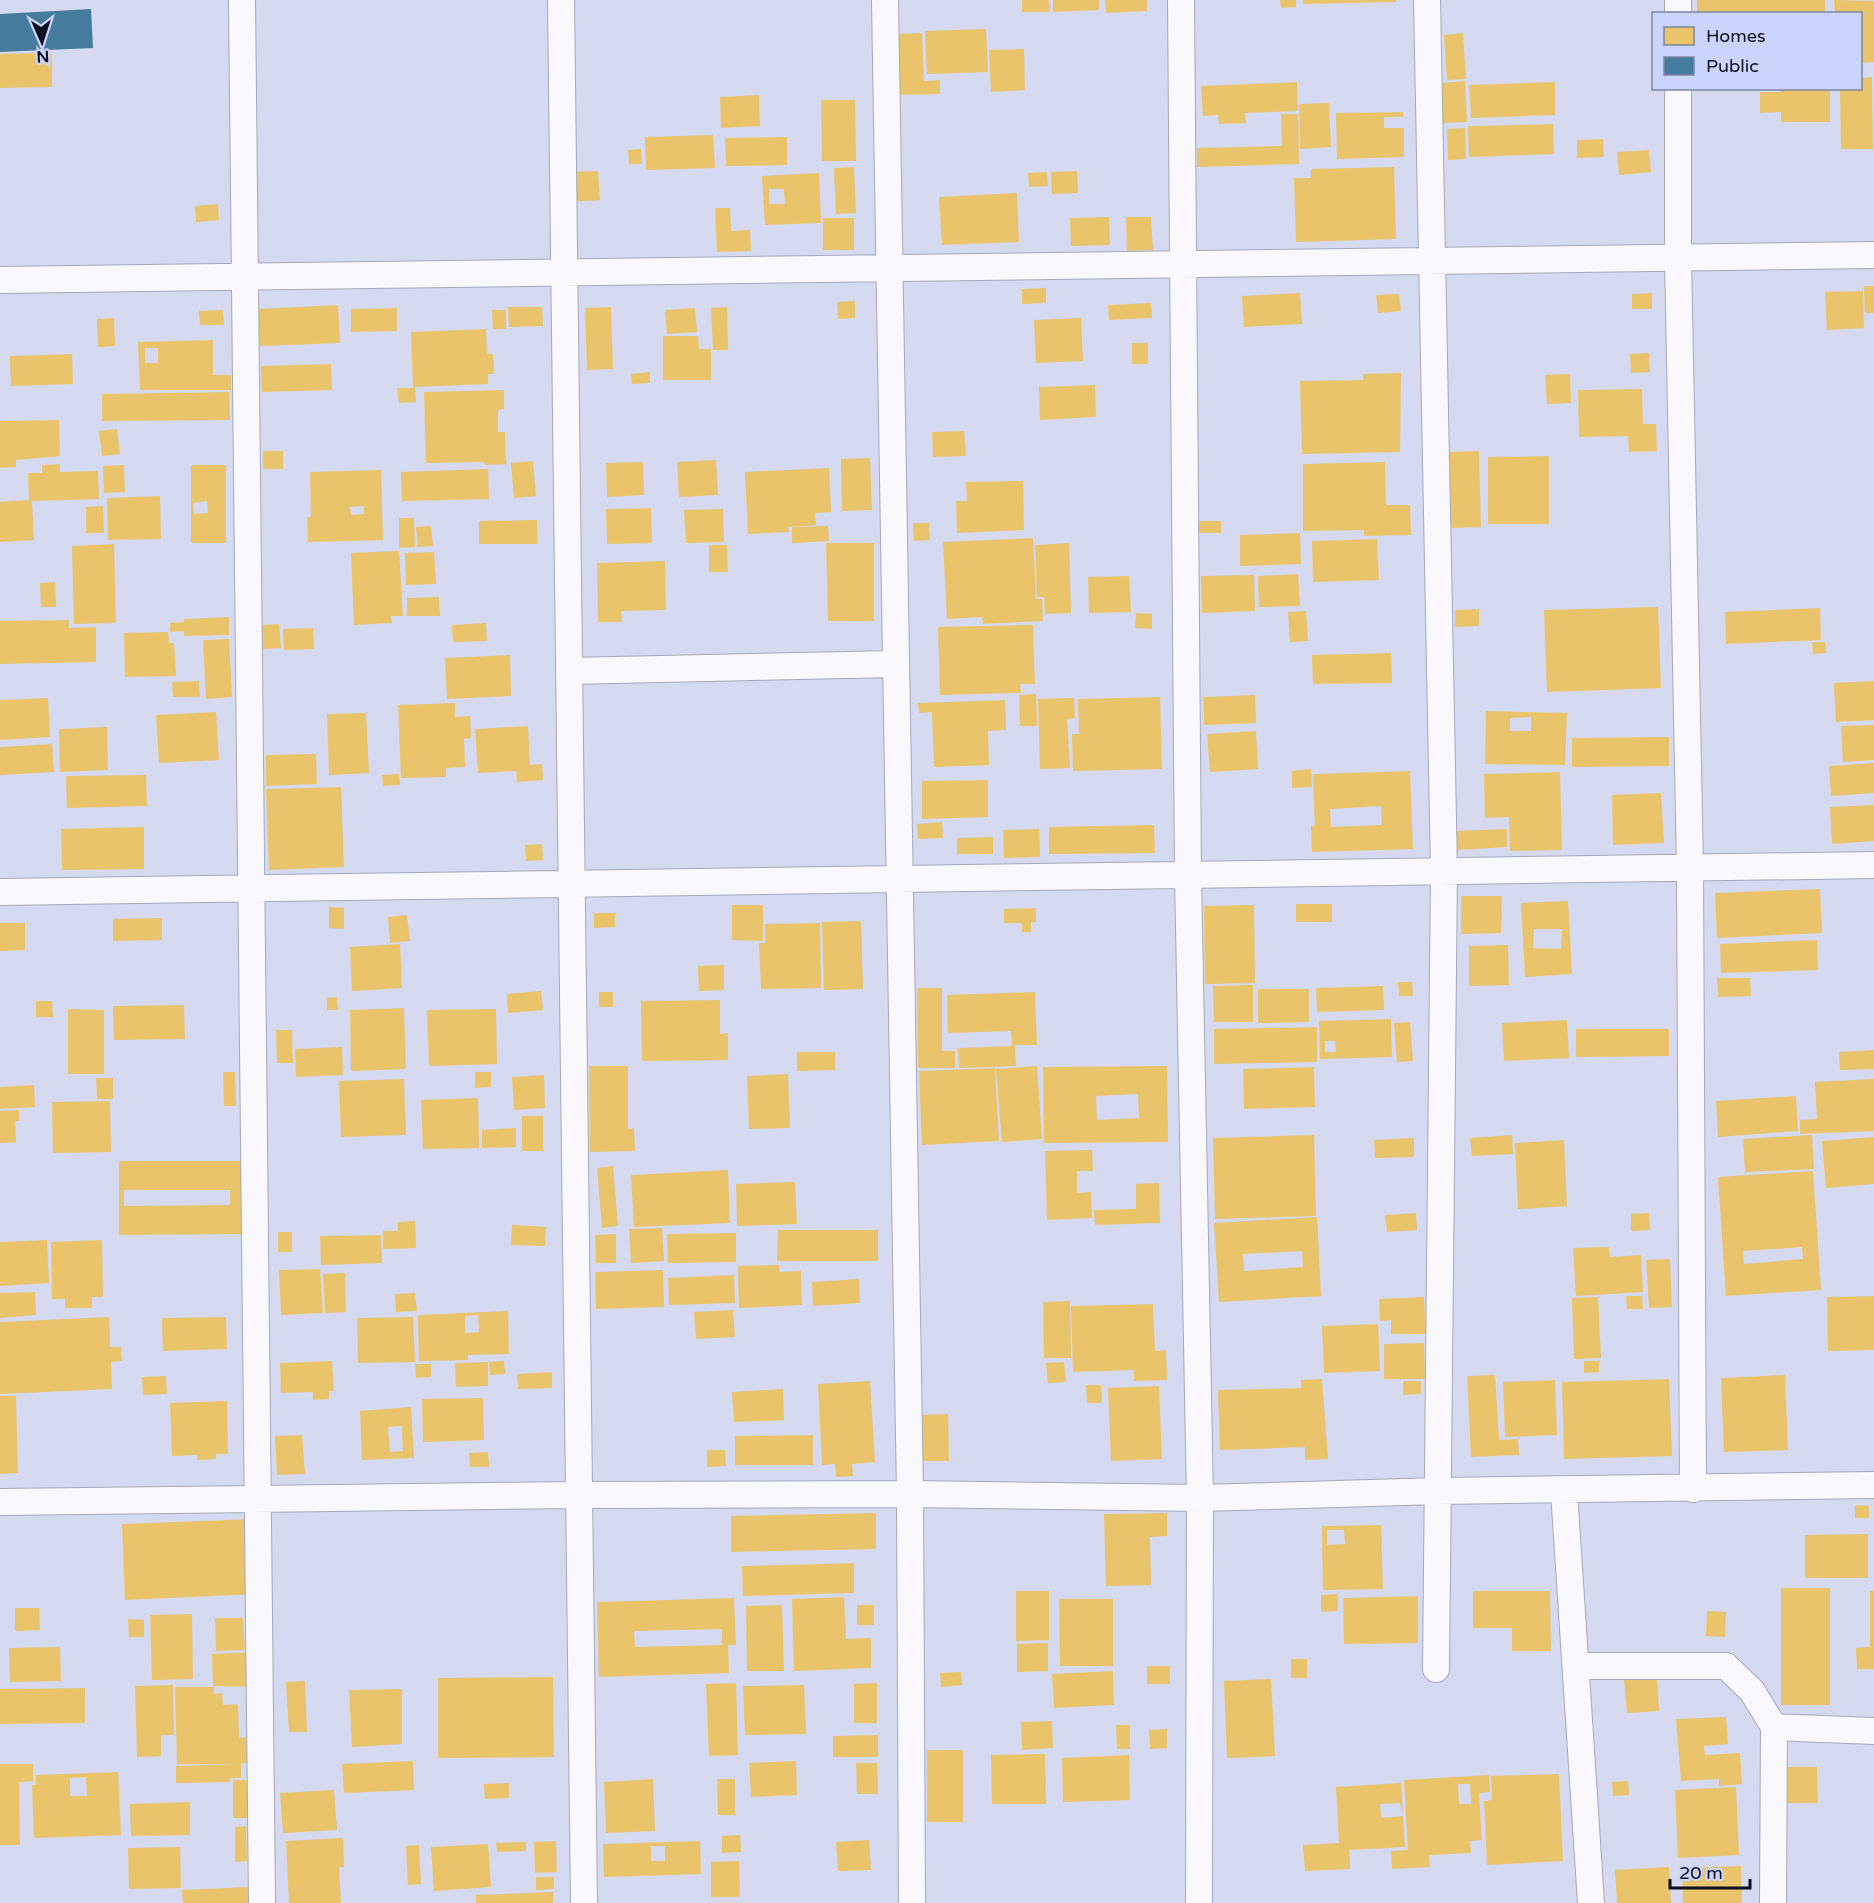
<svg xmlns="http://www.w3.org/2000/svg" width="1874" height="1903" viewBox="0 0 1874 1903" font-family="'Varela Round',sans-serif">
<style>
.homes{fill:#e9c46a;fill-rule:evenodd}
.public{fill:#457b9d}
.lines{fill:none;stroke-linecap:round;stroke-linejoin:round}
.street-casing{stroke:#a5a8bb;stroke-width:28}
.street{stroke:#f9f9fd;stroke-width:26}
</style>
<rect width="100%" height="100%" fill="#d6daf0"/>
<path class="homes" d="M1022,0H1049L1050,12H1022Z
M1053,0H1099V10L1053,12Z
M1105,0H1147V11L1106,13Z
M1280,0H1296V7L1281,8Z
M1303,0H1396V2L1303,4Z
M1697,0H1825V14H1697Z
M1834,0L1874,1V62L1860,63V14H1835Z
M986,29L988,72L927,74L925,31Z
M922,33L924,81L940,80V94L895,95L893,34Z
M1463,33L1466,79L1447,80L1444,35Z
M1024,49L1025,90L991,92L989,50Z
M52,53V87L0,88V54Z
M1872,77L1873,149H1841L1840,88H1860V78Z
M1465,81L1467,122L1443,123L1441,83Z
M1297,82L1298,111L1245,113L1246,123L1219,124L1218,115L1203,116L1201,86Z
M1555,82V115L1471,118L1469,85Z
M1781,88H1830V122H1781V112L1760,113V92H1781Z
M759,95L760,126L721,128L720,97Z
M821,100H855L856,161H822Z
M1329,103L1331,147L1300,149L1299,104Z
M1403,112V117H1384V128H1404V157L1337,159L1336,113Z
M1281,114H1298L1299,164L1197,167V148L1282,146Z
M1553,124L1554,154L1469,157L1468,126Z
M1465,128L1466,159L1448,160L1447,129Z
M713,135L715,168L646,170L645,137Z
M787,137V165L726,166L725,138Z
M1603,139L1604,157L1577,158V140Z
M641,149L642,164H629L628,150Z
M1649,150L1651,172L1619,175L1617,152Z
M854,167L856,213L836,214L834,168Z
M1394,167L1396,239L1296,242L1294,178H1311V169Z
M598,171L600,200L569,202L567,172Z
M1077,171L1078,193L1052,194L1051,172Z
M1047,172L1048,186L1029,187L1028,173Z
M819,173L821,223L765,225L762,176ZM769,189H784L785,204H769Z
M1017,193L1019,242L942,245L939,197Z
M218,204L219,220L196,222L195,206Z
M715,208H730L731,231L750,230L751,251L717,252Z
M1109,217L1110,245L1071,246L1070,218Z
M1126,217H1151L1153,250L1127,251Z
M823,218H854V250H823Z
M1864,286H1874V313H1865Z
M1046,288V303L1022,304V289Z
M1863,291L1864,328L1827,330L1825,292Z
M1300,293L1302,324L1244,327L1242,296Z
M1652,293V309H1632V294Z
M1399,294L1401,311L1378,313L1376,295Z
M855,301V318L838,319L837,302Z
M1151,303L1152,318L1109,320L1108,305Z
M338,305L340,343L260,346L258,309Z
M508,307H542L543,326L509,327Z
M611,307L613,369L587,370L585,308Z
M727,307L728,350H713L711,308Z
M397,308V331L351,332V309Z
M695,308L697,332L667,334L665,310Z
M223,310L224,325H200L199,311Z
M492,310H506V329H493Z
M114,318L115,346L98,347L97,319Z
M1081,318L1083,361L1036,363L1034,320Z
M486,329L487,354H493L494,374H488V384L415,387L416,402L399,403L397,388H413L411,332Z
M663,336H698L699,349H711V380H663Z
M213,340V375H231V390H140L138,342ZM145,348H158V363H145Z
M1132,343H1148V364H1132Z
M1649,353L1650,372L1631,373L1630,354Z
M72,354L73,384L11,386L10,356Z
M331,364L332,390L262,392L261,366Z
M650,372V383L632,384L631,374Z
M1401,373L1400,452L1302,454L1300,381L1363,380V374Z
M1570,374L1571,403L1547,404L1545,375Z
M1095,385L1096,417L1040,420L1039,387Z
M1642,389L1643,424H1656L1657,451L1629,452L1628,436L1579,437L1578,390Z
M504,390V409L498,410V432H505L506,464L485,465L484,462L426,463L424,392Z
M229,392L230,420L102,421V394Z
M59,420L60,456L16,460V467L0,468V421Z
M117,429L120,454L102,456L99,431Z
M964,431L966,456L933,457L932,432Z
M263,451H283V469H263Z
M1479,451L1481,527L1450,528L1449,452Z
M1549,456V524H1488V457Z
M870,458L872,510L842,511L841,459Z
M716,460L718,495L679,497L677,462Z
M533,461L536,496L514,498L511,463Z
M643,462L644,495L607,497L606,463Z
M1385,462L1386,505H1410L1411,535L1364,536V530L1303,531V464Z
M60,464V472L98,471L99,499L32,501L34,540L0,542V502L29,500L28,473H42V465Z
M124,465L125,492L104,493L103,466Z
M191,465H226V543H191ZM207,501L208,513L194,514L193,503Z
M829,468L831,512L815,513L816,525L788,527L789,532L748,534L745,472Z
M488,469L489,499L402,501L401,472Z
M381,470L383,540L308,542L307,517H311L310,472ZM364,506V514L351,515L350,507Z
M1023,481L1024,530L957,533L956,501H967L966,482Z
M160,496L161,539L108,540L107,498Z
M103,506L104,533H86V507Z
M651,508L652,543L607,544L606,509Z
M723,509L724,542L686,543L684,510Z
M399,518H414L415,547L399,548Z
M537,520L538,544H479V521Z
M1198,521H1221V533H1198Z
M913,523H929L930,540L914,541Z
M431,526L433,546L418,547L416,527Z
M828,526L829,541L792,543V527Z
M1300,533L1301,564L1240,566V535Z
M1033,538L1036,599H1042L1043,621L983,624L982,617L947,619L943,542Z
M1377,539L1379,580L1313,582L1312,541Z
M826,543H874V621H828Z
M1069,543L1071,613L1045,614L1044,597H1037L1035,545Z
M114,544L116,623L74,624L72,546Z
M709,545H727L728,572H709Z
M399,551L403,616H391L392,623L354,625L351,553Z
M434,552L436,584L406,585L405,553Z
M665,561L666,610L621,611L622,622H598L597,563Z
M1298,574L1300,606L1259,607L1258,576Z
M1254,575L1255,611L1202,613L1201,576Z
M1129,576L1131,612L1089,613L1088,577Z
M55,582L56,607H41L40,583Z
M439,597L440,616H407V598Z
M1658,607L1661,688L1547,692L1544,610Z
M1820,608L1821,640L1726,644L1725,612Z
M1479,609V626L1455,627V610Z
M1306,611L1308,641L1290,642L1288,612Z
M1136,613L1152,614V629L1135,628Z
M229,617V635L184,636V631L170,632V623L184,622V619Z
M69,620V628L96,627V662L0,664V621Z
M486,623L487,641L453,642L452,625Z
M279,624L281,648L263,649L262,625Z
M1033,625L1035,684H1020L1021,693L940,695L938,627Z
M313,628L314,649L284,650L283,629Z
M168,632L169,643H174L176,676L125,677L124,633Z
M229,639L232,697L206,699L203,640Z
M1812,642H1825L1826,653L1813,654Z
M1391,653L1392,683L1313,684L1312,655Z
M510,655L511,696L447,699L445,658Z
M199,681L200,697H173L172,682Z
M1874,681V720L1836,722L1834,683Z
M1036,694L1037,726H1020L1019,695Z
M1255,695L1256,723L1204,725L1203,697Z
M1160,697L1162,769L1073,771L1072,734H1079L1078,699Z
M48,698L50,737L0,740V700Z
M1074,698L1075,718L1067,719L1070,768L1040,769L1038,699Z
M1005,700L1006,730L988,731L989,765L934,767L932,712L919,713L918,703Z
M455,703V717L470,716L471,738L464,739L465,767L446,768V777L401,778L398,705Z
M1486,711L1567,713L1565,765L1485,764ZM1531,717V731H1510V718Z
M216,712L219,760L159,763L156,715Z
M366,713L369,773L329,775L327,714Z
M1874,725V760L1843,762L1841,726Z
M528,726L530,765L542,764L543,780L517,782L516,771L478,773L475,729Z
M107,727L108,770L60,772L59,729Z
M1256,731L1258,769L1210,772L1207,734Z
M1669,737V766L1572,767V738Z
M52,744L54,772L0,775V747Z
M316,754L317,784L266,786V755Z
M1874,763V793L1831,796L1829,766Z
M1311,769L1312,787L1292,788V771Z
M1410,771L1413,849L1312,852L1311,826H1315L1313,774ZM1381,806L1382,825L1331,827L1330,809Z
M1560,772L1562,850L1510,851L1509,817L1485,818L1484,774Z
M399,774L400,785L383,786L382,775Z
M146,775L147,806L67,808L66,776Z
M988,780V817L922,819V781Z
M341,787L344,867L269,870L266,789Z
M1661,793L1664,843L1613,845L1612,795Z
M1874,805V841L1832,844L1830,807Z
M942,822L943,838L918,839L917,824Z
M1154,825L1155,853L1049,854V827Z
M144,827V869L62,870L61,829Z
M1039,829L1040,857L1004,858L1003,830Z
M1507,829V847L1457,850L1456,831Z
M993,837V854H957V838Z
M542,844L543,860L526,861L525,845Z
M1820,889L1822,933L1717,938L1715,893Z
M1461,896H1502L1501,933L1461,934Z
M1568,901L1572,974L1525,977L1521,903ZM1534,929H1562L1561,949L1533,948Z
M1296,904H1332V922H1296Z
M732,905H763V941L732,940Z
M1254,905L1255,983L1205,984L1204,906Z
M329,907L344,908V929L329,928Z
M1036,908V922H1031V932H1022V923H1004V909Z
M594,913H615V927L594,928Z
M407,915L410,941L390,943L388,917Z
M162,918V940L113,941V919Z
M861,921L863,989L824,990L822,922Z
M0,923H25V950L0,951Z
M820,923L821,988L761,989L759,943H765V924Z
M1817,940L1818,970L1721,973L1720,944Z
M400,944L402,988L352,991L350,947Z
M1508,945L1509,985L1469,986V946Z
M724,965V990L699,991L698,966Z
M1717,978H1750L1751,996L1718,997Z
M1398,982H1412L1413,996H1399Z
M1253,985V1022H1214L1213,986Z
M1383,986L1384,1010L1317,1012L1316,988Z
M917,988H942V1051H955V1068H918Z
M1258,989H1309V1022L1258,1023Z
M541,991L543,1010L508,1013L507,994Z
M599,992H613V1007H599Z
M1035,992L1037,1045H1015L1016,1066L959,1068L958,1048L1012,1046L1011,1031L948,1033L947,995Z
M337,997L338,1010H327V998Z
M720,1000V1034L728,1033V1060L642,1061L641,1001Z
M36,1001H52L53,1017H36Z
M184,1005L185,1039L114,1040L113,1006Z
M404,1008L406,1069L351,1071L350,1010Z
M68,1009L104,1010V1074H68Z
M496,1009L497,1064L429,1066L427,1010Z
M1391,1019L1392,1057L1320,1059L1319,1021ZM1325,1041H1335L1336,1052H1325Z
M1567,1020L1569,1058L1504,1061L1502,1023Z
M1410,1022L1413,1061L1397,1062L1394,1023Z
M1317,1027V1062L1214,1064V1029Z
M1576,1029H1669V1056L1576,1057Z
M276,1030H292L293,1063H277Z
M342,1047L343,1075L296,1077L295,1049Z
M1874,1050V1069L1840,1070L1839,1052Z
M797,1052H835V1070L797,1071Z
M589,1066H628V1129L634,1128L635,1151L590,1152Z
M1037,1066L1042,1139L1002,1142L996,1069Z
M1167,1066L1168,1142L1044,1143L1043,1067ZM1138,1094L1139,1118L1097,1120L1096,1096Z
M1314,1067L1315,1107L1244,1109L1243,1069Z
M995,1068L999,1141L922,1145L919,1071Z
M223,1072H235L236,1106H224Z
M475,1072H491V1087L475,1088Z
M788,1074L790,1128L749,1129L747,1076Z
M544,1075L545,1108L514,1110L512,1077Z
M96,1078H113V1099H97Z
M404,1079L406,1135L341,1137L339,1081Z
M1874,1079V1131L1800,1134V1120L1817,1119L1815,1082Z
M34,1085L35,1107L0,1109V1087Z
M1796,1096L1798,1131L1718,1137L1716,1101Z
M478,1098L479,1148L423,1149L421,1100Z
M110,1101L111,1152L53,1153L52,1102Z
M19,1110V1121H15L16,1142L0,1143V1111Z
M522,1116H543V1151H522Z
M516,1128V1147L482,1148V1130Z
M1314,1135L1316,1216L1215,1219L1213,1138Z
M1512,1135L1513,1154L1472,1156L1470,1138Z
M1812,1135L1814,1169L1745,1172L1743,1139Z
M1874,1137V1184L1826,1188L1822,1141Z
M1414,1138V1157L1375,1158L1374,1140Z
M1564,1140L1567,1206L1518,1209L1515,1143Z
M1092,1150L1093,1171H1077V1193L1091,1192L1092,1218L1047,1220L1045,1151Z
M119,1161H242L243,1234L119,1235ZM124,1190H230V1205L124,1206Z
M613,1166L618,1226L602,1228L597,1168Z
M728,1170L730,1223L634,1227L631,1175Z
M1813,1171L1821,1290L1726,1296L1718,1177ZM1802,1247L1803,1259L1744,1264L1743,1251Z
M795,1182L797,1224L737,1226L736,1184Z
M1159,1183L1160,1223L1095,1225L1094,1210L1136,1209V1184Z
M1416,1213L1417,1230L1387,1232L1385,1215Z
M1649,1213L1650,1230L1631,1231V1214Z
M1317,1217L1321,1296L1219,1302L1214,1223ZM1302,1251L1303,1267L1244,1271L1243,1254Z
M415,1221L416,1248L383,1249V1231H398V1222Z
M512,1225L546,1227L545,1246L511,1245Z
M662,1228L664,1261L631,1263L629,1229Z
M778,1230H878V1261H777Z
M278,1232H292V1252H278Z
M736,1233V1262L668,1263L667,1234Z
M616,1234V1263H596L595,1235Z
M381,1235L382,1263L321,1265L320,1236Z
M47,1240L49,1283L0,1286V1242Z
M102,1240L103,1297H92V1308H65V1299H52L51,1242Z
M1609,1247L1610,1257L1641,1255L1643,1292L1576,1296L1573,1248Z
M1670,1259L1672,1307L1649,1308L1646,1260Z
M779,1265L780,1272L801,1271L802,1305L739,1308L738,1266Z
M320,1269L323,1313L281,1315L279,1270Z
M663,1270L664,1307L596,1309L595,1272Z
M345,1273L346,1312L325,1313L323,1274Z
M734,1275L735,1303L669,1305L668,1278Z
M859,1279L860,1303L813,1306L812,1282Z
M35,1292L36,1315L0,1318V1293Z
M415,1293L417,1311L396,1312L395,1294Z
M1626,1296H1642L1643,1309H1627Z
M1874,1296V1350L1828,1351L1827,1297Z
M1424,1297L1426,1334H1391V1320L1380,1321L1379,1299Z
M1598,1297L1601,1358L1574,1359L1572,1298Z
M1070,1301L1071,1358H1044L1043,1302Z
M1153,1304L1155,1351L1166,1350L1167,1380L1134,1381V1370L1073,1372L1071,1306Z
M733,1310L735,1337L696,1339L694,1312Z
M508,1311L509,1354L468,1355V1360L419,1361L418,1315ZM478,1315L479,1332L465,1333V1316Z
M109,1317L110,1347H121L122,1361L111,1362L112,1389L0,1394V1322Z
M226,1317L227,1349L163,1351L162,1318Z
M413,1317L415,1362L358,1363L357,1318Z
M1378,1324L1380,1371L1324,1373L1322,1326Z
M1424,1343L1425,1379H1384V1344Z
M332,1361L334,1391H329V1399L313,1400V1392L281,1393L280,1363Z
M504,1361L505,1374L490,1375L489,1362Z
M1584,1361H1599V1372L1584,1373Z
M488,1362V1386L456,1387L455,1363Z
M1064,1362L1066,1382L1048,1383L1046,1363Z
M415,1364H431V1377L416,1378Z
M552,1372V1388L518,1389L517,1374Z
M1495,1375L1499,1440L1518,1439L1519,1455L1471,1457L1467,1376Z
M1785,1375L1788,1450L1724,1452L1721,1378Z
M166,1376L167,1394L143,1395L142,1377Z
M1322,1379L1328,1459L1305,1460V1447L1220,1450L1218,1390L1301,1388V1380Z
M1669,1379L1672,1456L1564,1459L1562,1382Z
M1555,1380L1557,1435L1505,1437L1503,1382Z
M870,1381L875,1462L852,1464L853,1476L836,1477L835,1464L822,1465L818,1384Z
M1403,1381H1421V1394L1403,1395Z
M1086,1385H1101L1102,1403H1087Z
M1159,1386L1162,1459L1111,1461L1108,1388Z
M783,1389L784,1420L734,1422L732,1392Z
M0,1396H16L18,1473L0,1474Z
M483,1398L484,1440L423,1442L422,1399Z
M227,1401L228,1454H216V1459L197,1460V1455L172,1456L170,1403Z
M411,1407L414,1458L362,1460L360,1411ZM402,1426L403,1451L390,1452L388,1427Z
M948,1414L949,1461H921L920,1415Z
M302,1435L305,1474L277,1475L275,1436Z
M813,1435V1465H735V1436Z
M707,1450H725L726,1466L707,1467Z
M488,1452L489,1467H470L469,1453Z
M1855,1505L1869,1506V1518H1855Z
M876,1513V1549L731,1552V1516Z
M1167,1513V1536L1150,1537L1151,1585L1106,1586L1104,1514Z
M253,1519L256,1594L125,1600L122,1524Z
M1381,1525L1383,1589L1323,1590L1322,1526ZM1327,1530H1344L1345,1544L1327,1545Z
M1868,1534V1578H1805V1535Z
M854,1563V1593L743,1596L742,1566Z
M1781,1588H1830V1705H1781Z
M1016,1591H1049V1640L1016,1641Z
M1473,1591H1550L1551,1651H1512V1628H1473Z
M1870,1591H1874V1669H1857L1856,1648L1870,1647Z
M1338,1594V1611L1321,1612V1595Z
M1418,1596V1643L1344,1644L1343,1598Z
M844,1597L846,1639L871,1638V1668L794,1671L792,1599Z
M734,1598L736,1645H728L729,1673L599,1677L597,1602ZM722,1629V1645L635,1647L634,1631Z
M1059,1599H1113V1666H1060Z
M782,1605L784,1671H747L746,1606Z
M857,1605H874V1625H857Z
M15,1608H39L40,1630L15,1631Z
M1707,1611L1726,1612L1725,1637L1706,1636Z
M192,1614L193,1679L152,1680L150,1615Z
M215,1618H243L245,1650L216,1651Z
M128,1619L144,1620V1637H129Z
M1048,1643V1671L1017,1672V1644Z
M60,1647L61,1681L10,1682L9,1648Z
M255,1652L257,1687L213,1686L212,1654Z
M1291,1659H1307V1678H1291Z
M1147,1666H1170V1684H1147Z
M1113,1671L1114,1705L1054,1708L1052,1674Z
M961,1672L962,1685L941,1687L940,1673Z
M1657,1676L1659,1711L1627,1713L1624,1678Z
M553,1677L554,1757L438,1758V1678Z
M1271,1679L1275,1756L1227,1758L1224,1681Z
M305,1681L307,1732H289L286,1682Z
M736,1683L738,1755L709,1756L706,1684Z
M877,1683V1723H854V1684Z
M173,1685L174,1735H161V1756L137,1757L135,1686Z
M804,1685L806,1734L745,1735L743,1686Z
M175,1687H214V1694L222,1693L223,1705L238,1704L239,1738L246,1737L247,1763H241V1778H230V1782L176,1783V1766L237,1764H177Z
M85,1688V1723L0,1724V1689Z
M402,1689V1744L352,1747L349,1690Z
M1726,1717L1728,1744L1704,1746L1705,1755L1740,1753L1742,1784L1719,1786V1779L1681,1781L1676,1719Z
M1052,1721L1053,1748L1022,1750L1021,1722Z
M1116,1725H1130V1749H1117Z
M1167,1729V1748L1150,1749L1149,1730Z
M878,1735V1757H833V1736Z
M927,1750H963V1822H927Z
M1045,1754L1046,1804H992L991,1755Z
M1129,1755L1130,1800L1063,1802L1062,1758Z
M413,1761L414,1790L344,1793L342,1764Z
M796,1761L797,1795L751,1797L749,1763Z
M856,1763H877L878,1794H857Z
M0,1764H33V1781L19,1782L20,1845H0Z
M1784,1767H1817L1818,1803H1784Z
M118,1772L121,1835L34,1838L32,1785H36V1775ZM86,1777L87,1796H70V1778Z
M1559,1774L1563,1861L1487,1865L1484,1801L1492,1800L1491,1776Z
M1489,1775L1490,1792L1479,1793L1482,1840L1470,1841L1471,1853L1429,1855L1430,1867L1392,1869L1391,1851L1408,1850L1404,1780ZM1458,1784H1470L1471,1804H1459Z
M653,1779L655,1831L606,1833L604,1782Z
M717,1779H735V1815H718Z
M233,1780H248V1818H233Z
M1628,1781L1629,1795L1613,1796L1612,1782Z
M509,1783V1798L485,1799L484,1784Z
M1401,1783L1403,1815L1400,1803L1380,1804L1381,1818L1403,1816L1405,1847L1349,1850L1350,1869L1305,1871L1303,1845L1339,1843L1336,1787Z
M1736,1787L1739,1855L1678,1858L1675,1790Z
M334,1790L337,1830L283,1833L280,1793Z
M190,1802V1835L131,1836L130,1804Z
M246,1826L247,1861L235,1862V1827Z
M740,1835L741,1852L722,1853V1836Z
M343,1838L344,1867H339L341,1903H289L286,1841Z
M869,1840L871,1870L838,1871L836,1842Z
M556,1841L557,1872L535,1873L534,1842Z
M700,1841L701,1874L604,1877L603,1844ZM651,1846H665V1861H651Z
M526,1842V1851L497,1852L496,1843Z
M488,1844L491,1887L434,1891L431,1847Z
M419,1845L421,1884L408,1885L406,1846Z
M180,1847L181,1888L129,1889L128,1848Z
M739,1861L740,1897H711V1862Z
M1741,1866L1742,1903H1683L1682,1868Z
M1669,1867L1671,1903H1617L1615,1870Z
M536,1877H554V1889L536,1890Z
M249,1887L250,1903H183L182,1890Z
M553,1892V1903H476V1895Z"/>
<path class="public" d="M91,9L93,48L0,52V14Z"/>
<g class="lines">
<defs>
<path id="street" d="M242,0L262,1903
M561,0L584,1903
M885,0L910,1494L912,1903
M1181,0L1188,875L1200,1498L1199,1903
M1427,0L1444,871L1436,1669
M1678,0V14
M1678,88V258L1690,868L1693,1489
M0,280L1874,255
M569,671L895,664
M0,892L1874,865
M1564,1491L1591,1903
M0,1502L579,1495L910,1494L1200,1498L1438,1491L1874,1485
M1576,1666H1726L1752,1691L1774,1727L1874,1731
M1773,1903L1774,1727"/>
</defs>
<use href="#street" class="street-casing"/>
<use href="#street" class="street"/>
</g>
<rect x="1652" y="12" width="210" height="78" fill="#cbd4fa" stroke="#7e85a2" stroke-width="1.5"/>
<rect x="1664" y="27" width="30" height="18" fill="#e9c46a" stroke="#7e85a2" stroke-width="1.5"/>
<text x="1706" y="42" font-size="18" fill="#0b0f1e">Homes</text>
<rect x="1664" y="57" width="30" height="18" fill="#457b9d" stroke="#7e85a2" stroke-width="1.5"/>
<text x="1706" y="72" font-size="18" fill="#0b0f1e">Public</text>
<g transform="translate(42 42) rotate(177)" stroke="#cbd4fa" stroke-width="4.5" paint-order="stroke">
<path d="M0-4.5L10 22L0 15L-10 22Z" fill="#0b0f1e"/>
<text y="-9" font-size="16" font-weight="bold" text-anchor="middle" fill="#0b0f1e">N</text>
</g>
<path d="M1670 1879v9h80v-9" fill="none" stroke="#0b0f1e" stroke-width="3"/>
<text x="1679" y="1879" font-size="18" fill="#0b0f1e" stroke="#cbd4fa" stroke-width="4.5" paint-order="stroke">20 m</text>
</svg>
